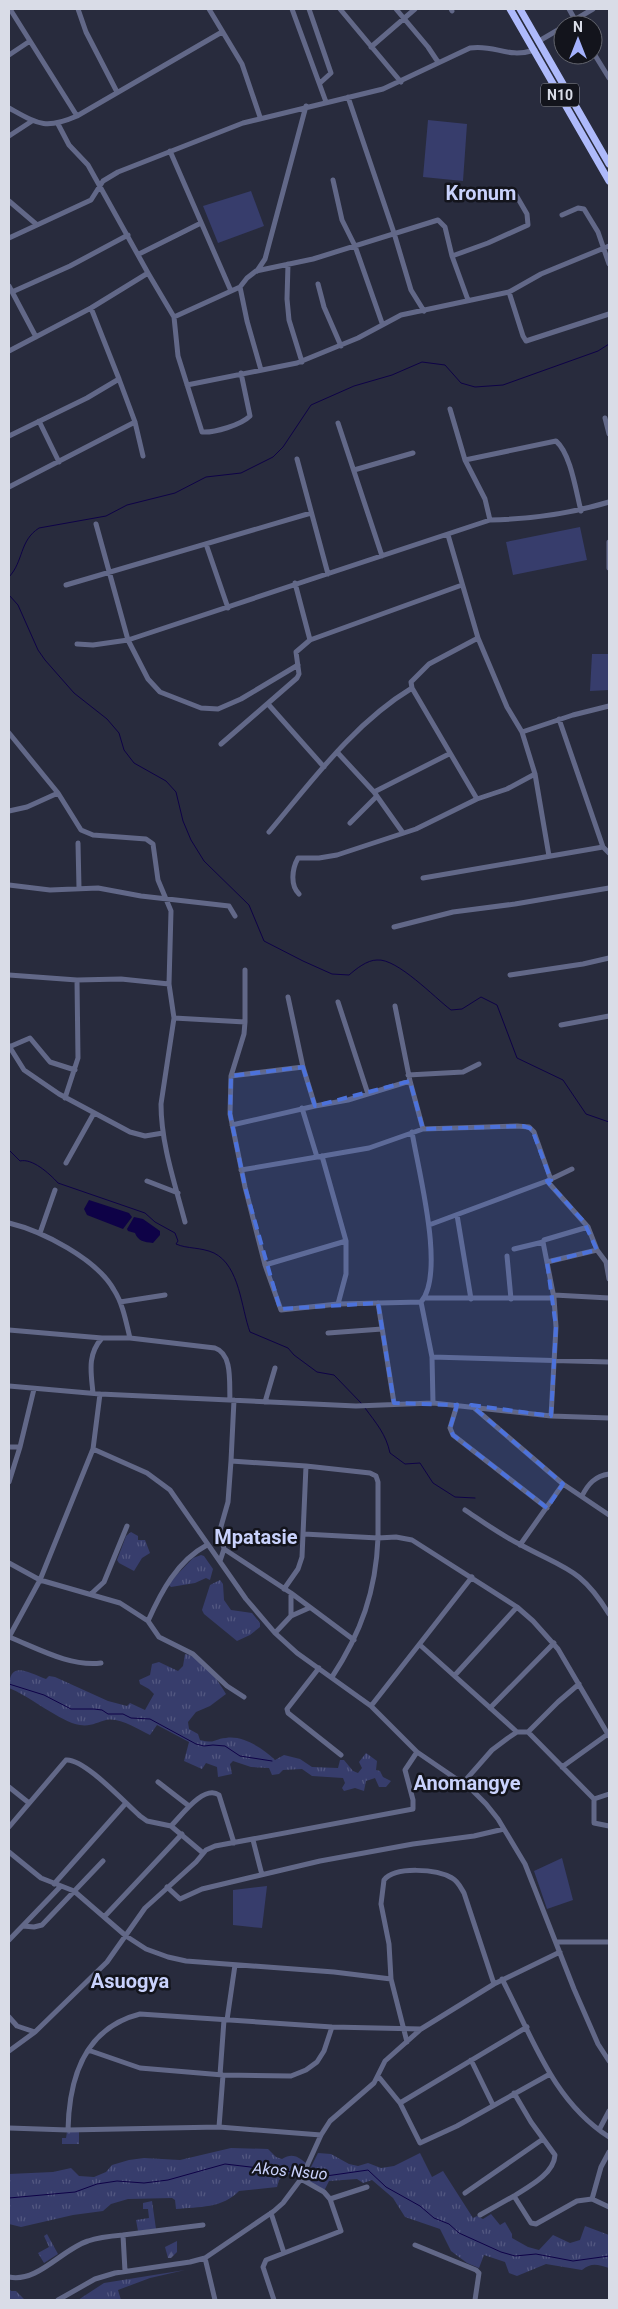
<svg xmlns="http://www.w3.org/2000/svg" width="618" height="2309" viewBox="0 0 618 2309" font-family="Roboto,sans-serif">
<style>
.grass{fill:url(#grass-tufts)}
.forest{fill:url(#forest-firs)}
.pitch{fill:#373d6c}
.water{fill:#0e0247}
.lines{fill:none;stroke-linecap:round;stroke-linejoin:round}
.stream{stroke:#0e0247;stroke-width:1}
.minor{stroke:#626888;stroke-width:5}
.highway{stroke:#aebafb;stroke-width:7}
.marked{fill:#4c72dc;fill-opacity:0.2;stroke:#4c72dc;stroke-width:4;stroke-dasharray:10 6;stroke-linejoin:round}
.labels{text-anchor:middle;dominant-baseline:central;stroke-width:5;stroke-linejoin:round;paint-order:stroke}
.shield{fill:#13141c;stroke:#9ea0aa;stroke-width:1}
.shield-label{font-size:14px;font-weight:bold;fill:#d9dce7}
.water-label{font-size:16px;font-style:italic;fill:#cbd3fd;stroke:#13141c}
.district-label{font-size:20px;font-weight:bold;fill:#c9d2fc;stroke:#13141c}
</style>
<defs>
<pattern id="grass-tufts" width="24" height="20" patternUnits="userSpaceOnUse" patternTransform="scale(1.25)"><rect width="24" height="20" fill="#373d6c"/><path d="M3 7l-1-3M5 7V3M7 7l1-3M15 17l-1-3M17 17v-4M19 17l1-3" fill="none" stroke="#535881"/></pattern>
<pattern id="forest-firs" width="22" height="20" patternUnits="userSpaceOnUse" patternTransform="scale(1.25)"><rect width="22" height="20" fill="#373d6c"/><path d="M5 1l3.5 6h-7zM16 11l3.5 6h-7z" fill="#535881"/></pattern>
</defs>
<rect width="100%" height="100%" fill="#282b3d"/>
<path class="grass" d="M131,1532L138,1536V1540H145L150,1553L142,1558L134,1571L119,1563L117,1560L126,1536Z
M201,1555L204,1556L213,1569L210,1580L206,1578L195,1583L171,1587L168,1584L193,1558Z
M220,1580L223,1584L224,1600L231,1610L252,1613L260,1623V1627L250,1635L237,1641L204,1614L202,1610L210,1585Z
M185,1654C203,1657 217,1679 226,1694L210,1706L196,1712L188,1722L189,1729L198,1734L200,1740C217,1744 213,1739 226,1738C243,1735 264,1749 275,1760L284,1755L300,1759L312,1767L338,1768L340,1760H344L353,1771L358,1773L362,1768L359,1762L366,1753L377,1761L376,1770L380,1771L383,1777L391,1781L386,1787H379L375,1778L366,1781L364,1791L355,1788L344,1791L342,1788L345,1783L343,1778L312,1776L302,1769L283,1770L279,1774L272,1775L269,1768L251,1767L233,1761L230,1764L232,1774L218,1777L217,1767L206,1763L202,1769L184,1761L189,1742L157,1725L150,1735C137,1729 120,1717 106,1720C98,1722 90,1727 80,1725C60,1722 30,1696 9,1688C9,1659 29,1673 46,1679L49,1676L55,1677L108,1701L127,1706L130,1703L145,1710L154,1694L149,1689L140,1684L139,1680L150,1675L152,1664L159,1662L178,1671L183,1666Z
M67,2132H79V2144H62V2138H66Z
M231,2148L268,2149L276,2157L282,2159C292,2153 297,2156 306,2163L300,2176L286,2174L279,2180L277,2187L239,2191C223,2208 199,2207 176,2209L175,2200L172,2198L128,2199L111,2204L103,2211L73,2215L21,2227L9,2224V2174L53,2172L71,2168L79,2176L94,2177L106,2172L112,2165L129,2160L144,2158L180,2160Z
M318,2153L331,2154L349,2164L358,2166L368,2163L381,2168L394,2166L420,2153L432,2177L443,2171L473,2218L477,2216L483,2219L491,2214L500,2225L505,2222L512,2234V2238L528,2247L539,2250L553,2235L570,2243L580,2240L585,2226L609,2235V2268C598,2265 592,2262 582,2270L546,2264L517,2276L509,2273L505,2262L484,2255L479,2268L467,2263L451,2251L440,2229L405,2217L393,2198L372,2180L363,2183L357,2179L329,2181L324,2191L305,2179Z
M152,2201L156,2229L138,2231L136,2220L149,2218L148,2209H143V2203Z
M47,2234L58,2254L44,2263L38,2253L49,2247L44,2236Z
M185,2270L150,2278L118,2290L121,2300H78L104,2283Z
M9,2288L11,2291H16L25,2300H9Z"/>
<path class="forest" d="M177,2241V2252L171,2258H168L165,2247Z"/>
<path class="pitch" d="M428,120L467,124L463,181L423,177Z
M251,191L264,226L218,243L203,206Z
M580,527L587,560L513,575L506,542Z
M592,654H609V690L590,691Z
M562,1858L573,1900L547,1909L534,1871Z
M267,1886L262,1928L233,1925V1890Z"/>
<path class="water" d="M89,1200L129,1213L132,1217L123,1229L87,1215L84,1209Z
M134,1217L143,1219L160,1231V1235L153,1243C144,1242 138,1241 135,1233L128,1231L127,1229Z"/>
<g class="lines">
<path class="stream" d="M9,577C24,561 19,541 39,528L106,516L127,505L175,493L206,477L241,473L273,457L283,447L311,405L354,386L392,375L422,362L445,365L461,383L475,387L503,385L598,351L609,344
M9,595L18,605L38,650L45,660L74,693L107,719L119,733L124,750L134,763L166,781L176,792L183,821L191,840L204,861L249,905L264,941L303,961L332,974L349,975C356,969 367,960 377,960C397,958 435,998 451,1010L462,1009L481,997L497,1005L517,1058L563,1080L586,1114L609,1122
M9,1150L20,1161C32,1158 49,1173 58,1183L145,1213L155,1222L175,1233L178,1241L176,1244C187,1249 201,1247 214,1253C240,1266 241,1308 250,1332L288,1348L294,1355L317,1372L334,1375L362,1404
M365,1408C376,1423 386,1434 390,1453L405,1464L420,1463L433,1483L455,1497L475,1498
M9,1684L44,1695L71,1709H94L102,1710L108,1714H123L131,1718L150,1719L196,1744L204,1746L213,1745L225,1746L240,1756L272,1761
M305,2173L319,2177L368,2170L386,2187L420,2206L434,2218L449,2224L459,2233L501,2252L515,2256L536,2254L573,2261L609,2256
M9,2198L75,2192L97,2184L117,2181L144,2183L168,2180L225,2164L301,2173"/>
<path class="minor" d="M10,9L77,116
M78,9L86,32L117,92
M209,9L242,64L260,117
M292,9L326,102
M309,9L331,73L320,83
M340,9L401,82
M396,9L428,47L438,62
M451,9L452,11
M569,9L578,25
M566,25L593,9
M539,41L563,27
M371,47L415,9
M593,52L609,78
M9,55L30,41
M348,97L394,233L411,290L424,311
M9,108C38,124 45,130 77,116L222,32
M9,136L32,121
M170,151L231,291
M333,180L342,220L355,246L382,323
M9,201L36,224
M562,215L578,208L584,209L598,232L609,264
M9,238L91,200L103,181L118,172L243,123L383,89L470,48C496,44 506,59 535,50
M139,254L201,223
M452,256L488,243L528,225L527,214L516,195
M288,264L287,299L289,320L302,362
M257,271L265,259L306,106
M148,273L174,317L178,356L202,432C214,433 241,425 250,416L241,373
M318,284L324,307L341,346
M9,286L36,337
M240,287L247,321L261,370
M12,292L70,266L128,235
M509,292L523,336L526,341L609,314
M174,317L240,287L247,278L256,271L313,259L438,220L445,227L452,256L468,300
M9,351L91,308L148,273L88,165L69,145L58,124
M119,379L135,422L143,456
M187,385L297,363L358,338L401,315L509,292L541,274L609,246
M450,409L465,460L485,499L490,520
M605,418L609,434
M39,421L59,462
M338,423L382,556
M9,436L87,398L119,379L91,308
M297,459L328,574
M465,460L556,441C571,454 576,492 581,511
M354,470L413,453
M9,487L135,422
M96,524L128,640L148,679L160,692L201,708L218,709L241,699L298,665
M448,535L478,638L507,707L522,732L535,774L549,856
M609,542V568
M206,544L228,608
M295,583L310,640
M66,585L311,513
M77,644L93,645L128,640L490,520C531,519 570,514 609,502
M268,704L324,767
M559,719L603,847
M522,732L573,715L609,706
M9,733L58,793L81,830L93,835L146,839L153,844L158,880L171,911L169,984
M221,744L297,678L299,674L296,652L310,640L462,585
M337,752L374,792L403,833
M374,792L449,754
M477,799L412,688L411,682L429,664L478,638
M9,811L27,807L58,793
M350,823L377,796
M269,832C312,781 354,723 412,688
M78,843L79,888
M423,878L603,847L609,853
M9,885L50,890L98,888L141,896L229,906L235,916
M299,894C290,885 292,869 298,858H319L337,855L416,829L477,799L507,789L535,774
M394,927L453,912L515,904L609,888
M9,975L77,980L121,979L169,984L174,1018L161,1104C161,1144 175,1184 185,1222
M510,975L583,964L609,958
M338,1002L368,1094
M395,1006L410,1081
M174,1018L245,1022L244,1034L231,1076L230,1114L245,1187L265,1265L346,1241L322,1156
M245,1022V970
M561,1025L609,1016
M9,1046L24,1070L59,1094L130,1132L145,1136L163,1133
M9,1047L30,1038L50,1062L75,1070
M408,1075L463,1072L479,1064
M231,1076L303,1067
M65,1098L78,1058L77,980
M315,1106L348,1100L410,1081L423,1129L369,1148L317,1157
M232,1125L315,1106L303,1067L288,997
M423,1129L517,1126L529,1127L534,1132L551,1180
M66,1163L94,1113
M241,1170L317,1157L302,1108
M147,1181L178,1193
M547,1181L588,1227L544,1240L543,1242L554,1298L556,1327L551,1416
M457,1215L471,1299
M9,1223C42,1231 97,1259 114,1290C123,1304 126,1322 130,1338H102C87,1355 91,1372 93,1393
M429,1225L547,1181L572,1169
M588,1227L597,1250L606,1262L609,1279
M40,1233L55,1190
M514,1249L543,1242
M507,1256L511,1299
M547,1262L597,1250
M265,1265L281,1310L338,1304L346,1274V1241
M554,1295L609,1298
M424,1298H554
M120,1302L165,1295
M421,1302L432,1357L433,1403
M378,1303L394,1403
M338,1304L421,1302C446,1273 418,1170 412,1132
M9,1330L102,1338
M328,1333L382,1329
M130,1338L215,1348C233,1354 229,1384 230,1400
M432,1357L609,1362
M9,1386L100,1394L356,1406L433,1403L551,1416L609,1418
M265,1402L275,1368
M457,1405L450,1428L453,1435L547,1508
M472,1406L563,1484L609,1515
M9,1447H20
M93,1449L147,1473L170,1490L246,1599L275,1633L297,1653L371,1706L417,1752L471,1789L486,1804L498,1819L525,1864L574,1989L598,2044L609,2061
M231,1461L234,1400
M9,1482L20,1447L34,1389
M582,1496C588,1484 595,1476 609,1474
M465,1510C483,1522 501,1535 521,1545C565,1569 581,1568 609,1614
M520,1545L563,1484
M224,1549L291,1593L354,1640
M220,1561L224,1549L220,1530L228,1502L231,1461L306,1466
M9,1563L40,1580L120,1603L148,1621C161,1592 177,1561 207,1545
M284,1589L298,1569L302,1557L306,1466L370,1473L376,1476L378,1482V1538L304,1534
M291,1593V1616
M91,1594L104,1582L127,1526
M148,1621L159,1637L193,1654L227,1686L244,1697
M275,1633L291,1616L309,1608
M9,1637L40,1580L93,1449L100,1394
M9,1637C37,1648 70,1667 101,1663
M420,1645L517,1732
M319,1668L287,1709L288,1713L341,1755
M455,1675L517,1607
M332,1677C361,1633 376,1591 378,1538L396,1537L412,1540L517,1607L533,1621L558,1649L609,1736
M371,1706L472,1577
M490,1708L554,1643
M528,1732L594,1799L609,1794
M562,1767L608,1734
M158,1782L189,1806
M463,1783L492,1750L508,1738L517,1732H528L558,1702L579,1684
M9,1787L29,1803
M594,1799V1823L609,1826
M171,1826C181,1816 204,1784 219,1795L234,1843
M9,1827L66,1760C84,1758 125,1803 140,1816L147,1821L171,1826L203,1853
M253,1840L262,1875
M9,1852L41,1878L74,1891L126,1936L146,1949L168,1957L186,1961L334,1972L391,1979
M54,1884L126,1803
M167,1887L180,1899L202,1889L320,1861L413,1844L474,1836L504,1829
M104,1917L182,1834
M23,1926L34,1927L42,1925L103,1861
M9,1940L60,1887
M556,1942H609
M502,1979C533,2038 552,2100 609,2137
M9,2017L17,2026L35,2032
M227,2020L235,1965
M407,2042L391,1979L389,1944L381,1904L384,1880C395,1866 437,1869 452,1878C458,1881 461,1888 464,1893L494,1984
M88,2050L140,2068L223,2075L291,2076L306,2070L317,2062L324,2051L332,2027
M9,2051L35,2032L107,1962L145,1908L196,1862L206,1850L215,1846L413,1809V1800L405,1770L417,1752
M471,2060L493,2105
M220,2075L224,2020
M378,2076L400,2103L420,2143L457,2126L550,2074
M514,2093L531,2122L555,2155C554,2174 528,2187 514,2196L531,2223L536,2224L577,2201L592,2199L609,2207
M400,2103L527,2027
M219,2127L223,2075
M9,2128L68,2130L219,2127L321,2135
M68,2130C69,2079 84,2028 140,2014L332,2027L421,2029
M599,2130L609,2111
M301,2179L324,2192L330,2199
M465,2193L543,2139
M592,2199L601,2167L609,2152
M271,2213L284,2253
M480,2215L514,2196
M123,2235L203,2225
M415,2245L476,2270L479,2273L475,2300
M205,2258L215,2300
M9,2277C38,2283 62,2249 88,2241C99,2237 111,2236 123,2235L125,2271
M58,2300L95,2279L115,2273L190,2262L205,2258L274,2211L283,2203L301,2179L321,2135L330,2121L374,2083L385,2061L421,2029L494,1984L560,1952
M274,2300L263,2267L266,2260L341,2231L330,2199L367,2187"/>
<path class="highway" d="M510,9L609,181
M520,9L609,164"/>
</g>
<path class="marked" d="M303,1067L315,1106L410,1081L423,1129L523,1126L532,1129L551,1180L547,1181L584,1222L597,1250L547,1262L556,1327L551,1416L471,1405L563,1484L547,1508L453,1435L450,1428L457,1405L394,1403L378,1303L280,1309L245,1187L230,1114L231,1076Z"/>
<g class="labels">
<rect class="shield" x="541" y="83.5" width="38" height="23" rx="4"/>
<g class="shield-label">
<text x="560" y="95">N10</text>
</g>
<g class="water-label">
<text transform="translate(290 2171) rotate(5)">Akos Nsuo</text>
</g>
<g class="district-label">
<text x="481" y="193">Kronum</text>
<text x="256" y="1537">Mpatasie</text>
<text x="467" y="1783">Anomangye</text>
<text x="130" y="1981">Asuogya</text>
</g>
</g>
<rect width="618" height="2309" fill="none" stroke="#d9dce7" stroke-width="20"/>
<g transform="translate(578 40)"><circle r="24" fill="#13141c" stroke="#62646d"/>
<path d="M0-4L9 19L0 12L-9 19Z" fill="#a4b1fc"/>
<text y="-8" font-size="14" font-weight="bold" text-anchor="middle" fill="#d9dce7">N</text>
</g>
</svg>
